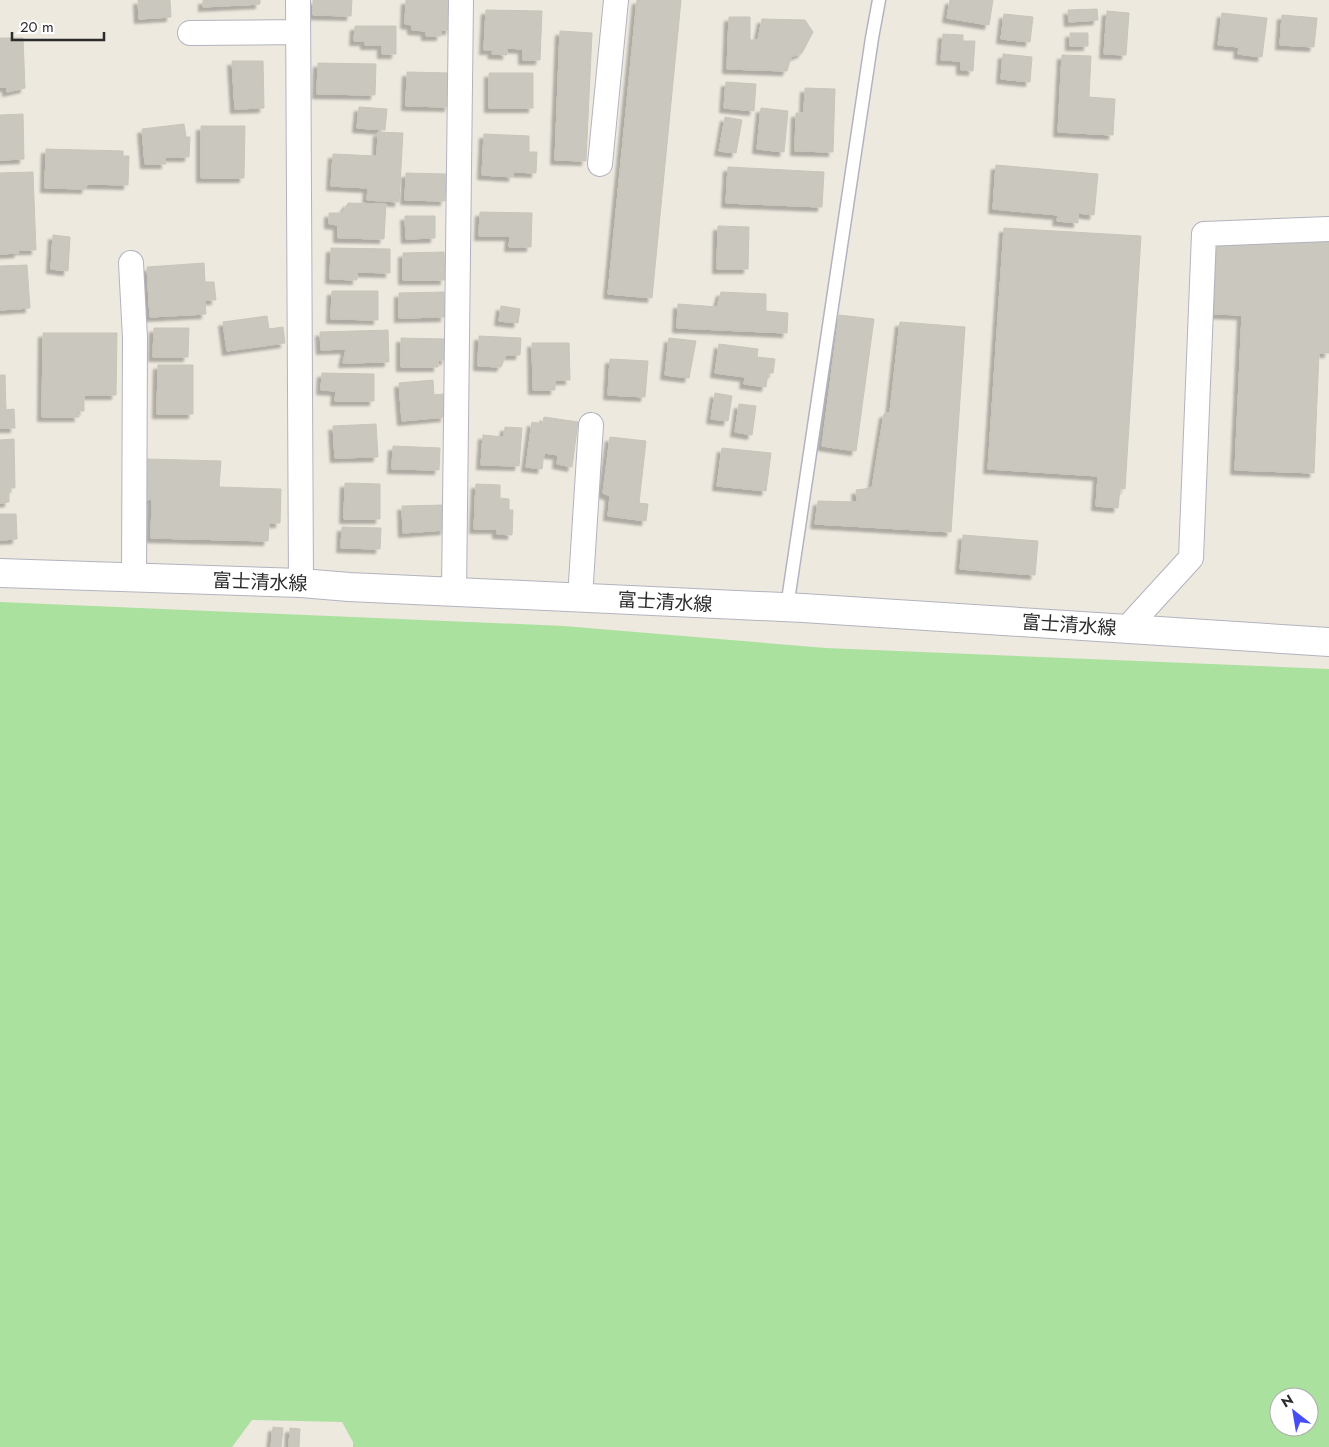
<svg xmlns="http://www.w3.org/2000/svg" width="1329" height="1447" viewBox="0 0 1329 1447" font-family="Jost,'Noto Sans JP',sans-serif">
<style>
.green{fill:#abe19e;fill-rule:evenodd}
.building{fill:#c9c7be;stroke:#c9c5b9;filter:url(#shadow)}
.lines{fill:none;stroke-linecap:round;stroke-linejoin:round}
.service-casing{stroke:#b3b3bf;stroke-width:15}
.minor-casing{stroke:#b3b3bf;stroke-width:26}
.secondary-casing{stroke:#b3b3bf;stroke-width:30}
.service{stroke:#fff;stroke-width:12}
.minor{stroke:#fff;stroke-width:24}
.secondary{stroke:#fff;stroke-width:28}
.labels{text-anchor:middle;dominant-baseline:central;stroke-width:4;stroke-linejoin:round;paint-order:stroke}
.street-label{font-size:19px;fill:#2c2c2c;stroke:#fff}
</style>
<defs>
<filter id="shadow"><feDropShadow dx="-4.5" dy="4.5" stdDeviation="1" flood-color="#0004"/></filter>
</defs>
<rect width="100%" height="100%" fill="#ede9df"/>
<path class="green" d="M0,602L564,626L826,648L1329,669V1447H353V1442L342,1422L252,1420L232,1447H0ZM1279,1397H1309V1427H1279Z"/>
<path class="building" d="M138,0H170L171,17L139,19Z
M203,0H260V4L203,7Z
M313,0H352L351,16L313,15Z
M406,0H452L450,30H441V36H426V31L412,30V25L405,24Z
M637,0H681L652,298L608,294Z
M950,0H993L989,25L947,18Z
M1097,9L1098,20L1069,22L1068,10Z
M486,10L542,11L540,60H523V49L507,48V55L492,54L493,50H484Z
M1107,11L1129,13L1126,55L1104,54Z
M1222,13L1267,18L1262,57L1238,54L1239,47L1218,45Z
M1004,14L1033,17L1030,42L1001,39Z
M1282,15L1317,18L1314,47L1280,45Z
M729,17H750V40H758L762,19L805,20L813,32L802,53L791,57L787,71L727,69Z
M355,26H396V54H382V45H365V41H354Z
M560,31L592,33L586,161L555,160Z
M1070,33H1088V46H1070Z
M943,34L963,35V41H975L973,71L961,70V61L941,60Z
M0,38H23L25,88L7,92V87H0Z
M1003,54L1032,57L1030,82L1001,79Z
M1062,55L1091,56L1089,97L1115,99L1113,135L1058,132Z
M232,61H263L264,108L235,109Z
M318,63L376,64L375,95L317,94Z
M407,72L450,73L449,107L406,106Z
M489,73H533V108H489Z
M726,82L756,84L754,111L724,108Z
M805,88L835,89L833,152L795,151L796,113H804Z
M359,107L387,109L385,130L357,128Z
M761,108L788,111L784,152L757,149Z
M23,114L24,159L0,160V115Z
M725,117L742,120L736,153L719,151Z
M184,124L186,137H190L189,157H165L166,164H145L142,129Z
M201,126H245L244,178H201Z
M378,132L403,133L399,202L367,200L368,188L331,186L333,154L377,156Z
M484,134L529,136V152H537L536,173L513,172V177L482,175Z
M46,149L123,151V156H129L128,185L87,184L86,189L45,188Z
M996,165L1098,174L1094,215L1078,213V223L1057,221L1058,215L993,209Z
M728,167L824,172L822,207L726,203Z
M33,172L36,250H18L19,253L0,254V173Z
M406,173L446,174L445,201L405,200Z
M348,203L386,204L384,239L338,238V225L329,224V213H342Z
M480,212L532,213L531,247H509L510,236H479Z
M405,216H435V238L406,239Z
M718,226L749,227L748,269H717Z
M1004,228L1141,236L1125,489L1120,488L1118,508L1096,506L1098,476L988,469Z
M53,235L70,237L68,271L51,269Z
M1217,235L1329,240V353H1319L1314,473L1235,470L1242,315L1214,314Z
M331,248L390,249V273L357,272V280L330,279Z
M444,252L445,280H403V253Z
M204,263L205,282H214L216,300H205L206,314L150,317L147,267Z
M27,265L30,308L0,310V266Z
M332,291H378V320L331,319Z
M444,292L445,317L399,318V293Z
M721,292L766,294V311L788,313L787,333L677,328L678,304L717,307Z
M501,306L520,309L518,323L499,321Z
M839,315L874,319L856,451L822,446Z
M267,316L269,329L283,327L285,343L227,351L223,322Z
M900,322L965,327L951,532L815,524L818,501L857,502L856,490L872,488L884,414L890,412Z
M154,328H189L188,357H153Z
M388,330L389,362L343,363L346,349L321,350L320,332Z
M43,333H117L116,395H84V411H78L79,417H42Z
M479,336L521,338L520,355H506L501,367L478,366Z
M401,338L446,339V360H438V367H401Z
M669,338L696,341L689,378L665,375Z
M532,343H569L570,380H555V390H533Z
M719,344L758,349L757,357L775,359L773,373H768L766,387L744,384L745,377L715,373Z
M610,359L648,361L645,397L608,395Z
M158,365H193V414H157Z
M322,373L374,374V401H335L336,391L321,390Z
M0,375H5L6,410L14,409L15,428H0Z
M433,380L434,395L443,394L445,417L402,421L399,383Z
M715,393L732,396L728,421L711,419Z
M739,404L756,406L752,435L735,432Z
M544,417L578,422L572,467L557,464L558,455L544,453L542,469L526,467L532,422L543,424Z
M376,424L378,457L335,458L333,426Z
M505,427L522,428L519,466L481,465L483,435L504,437Z
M610,437L646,441L639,503L648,504L646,521L608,516L610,496L603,493Z
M14,439L15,488H9V502L0,503V440Z
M393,446L440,448L439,470L392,469Z
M722,448L771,453L766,491L717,486Z
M147,459L221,461L219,487L281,489L280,523H269L268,541L151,538L152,499L146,500Z
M345,483L380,484V519H344Z
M476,484L500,485V498L509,499V510H513L512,535L497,534V529H474Z
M443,505L445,530L403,533L402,506Z
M0,514H16L17,539L0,540Z
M342,527L381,528L380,549L341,548Z
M963,535L1038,541L1035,575L960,569Z
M273,1427L283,1428L281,1447H271Z
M290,1428L300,1429L299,1447H289Z"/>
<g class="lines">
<defs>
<path id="service" d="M787,607L872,38L879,0"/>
<path id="minor" d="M298,0L301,583
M190,33L298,32
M600,164L616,0
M131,263L135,338L134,578
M454,592L461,0
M580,598L591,425
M1127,628L1191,558L1204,234L1329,229"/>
<path id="secondary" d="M0,573L301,583L349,587L803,608L1329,642"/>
</defs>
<use href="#service" class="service-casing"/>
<use href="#minor" class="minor-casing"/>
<use href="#secondary" class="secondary-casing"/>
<use href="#service" class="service"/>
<use href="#minor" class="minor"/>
<use href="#secondary" class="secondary"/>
</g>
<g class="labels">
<g class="street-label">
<text transform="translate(260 582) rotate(2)">富士清水線</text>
<text transform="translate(665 602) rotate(3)">富士清水線</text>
<text transform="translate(1069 625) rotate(4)">富士清水線</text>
</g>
</g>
<g transform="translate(1294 1412) rotate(329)"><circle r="24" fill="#ffffff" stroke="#ababab"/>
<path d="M0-4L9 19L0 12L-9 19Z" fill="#474df3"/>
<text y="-8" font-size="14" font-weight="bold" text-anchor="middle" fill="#2c2c2c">N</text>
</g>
<path d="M12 32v8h92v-8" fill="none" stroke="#2c2c2c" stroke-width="2.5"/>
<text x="20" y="32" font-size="15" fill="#2c2c2c" stroke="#ffffff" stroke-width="4" paint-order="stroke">20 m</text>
</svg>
